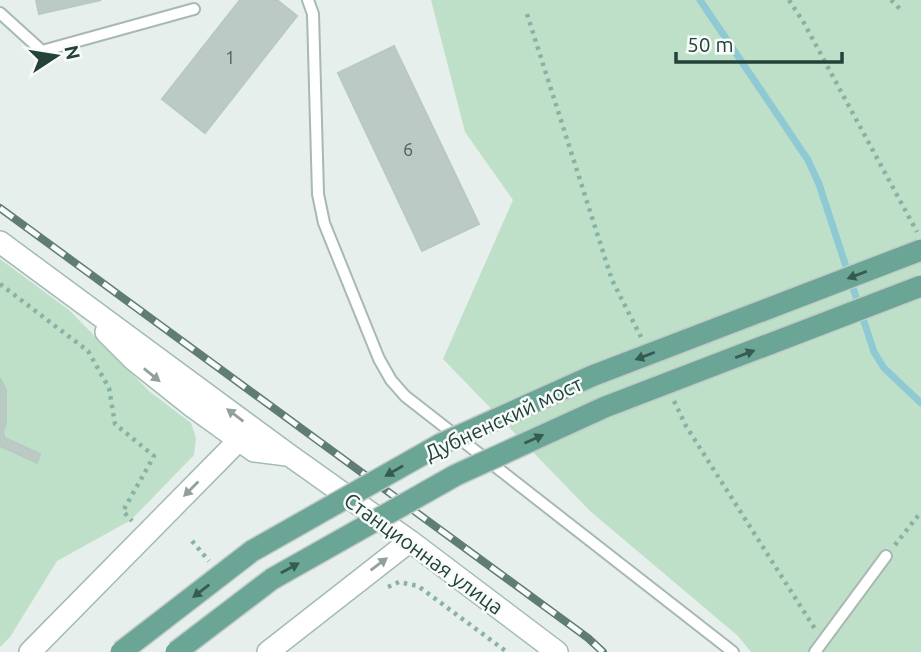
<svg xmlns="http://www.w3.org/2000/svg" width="921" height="652" viewBox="0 0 921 652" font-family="Ubuntu,sans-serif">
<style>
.green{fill:#bfe0c8}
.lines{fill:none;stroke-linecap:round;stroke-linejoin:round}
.stream{stroke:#8ec9d4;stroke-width:7}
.building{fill:#bbcac4;stroke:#b8c9c2;stroke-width:2}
.lane-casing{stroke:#a8b8b2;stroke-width:14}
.secondary-casing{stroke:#a4bbb3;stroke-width:24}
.path{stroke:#86b3a5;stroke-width:4.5;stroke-dasharray:3.5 5;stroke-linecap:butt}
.lane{stroke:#fff;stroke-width:10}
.secondary{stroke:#fff;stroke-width:21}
.rail-casing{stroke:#5f7d75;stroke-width:8}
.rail{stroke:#f7fbf9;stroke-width:5;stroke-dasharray:16;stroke-linecap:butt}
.primary-bridge-casing{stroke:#c2cac8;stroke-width:24;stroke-linecap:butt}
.primary-bridge{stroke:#6aa596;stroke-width:21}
.oneway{fill:#365b51}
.oneway2{fill:#92a09c}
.labels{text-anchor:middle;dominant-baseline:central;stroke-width:5;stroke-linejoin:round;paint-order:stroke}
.number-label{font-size:18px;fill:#4a645c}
.street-label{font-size:21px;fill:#24423a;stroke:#f7fbf9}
</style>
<rect width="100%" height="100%" fill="#e6efeb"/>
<path class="green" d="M431,0H921V652H751L738,636L590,511L443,359L513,200L465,132Z
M0,259L69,310L149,391L191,423L196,438L194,455L131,520L57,561L10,637L0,647Z"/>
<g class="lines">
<path class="stream" d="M700,0L808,160L819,184L874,352L884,368L921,403"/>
</g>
<path class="building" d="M36,0H101L39,14Z
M240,0H277L297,16L205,133L162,99Z
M394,46L479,224L422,251L338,73Z
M0,378L6,390V423L3,432L5,438L40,454L37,463L0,446Z"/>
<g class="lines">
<defs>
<path id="lane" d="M308,0L313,14L318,194L324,223L379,359L391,380L405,396L733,652
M0,13L42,51L194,9
M815,652L886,556"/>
<path id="secondary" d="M0,242L289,455L410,541L557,652
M106,332L134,360L193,407L254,451L287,455
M30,652L239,440
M268,652L410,541"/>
</defs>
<use href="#lane" class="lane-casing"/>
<use href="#secondary" class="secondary-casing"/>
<path class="path" d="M789,0L804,23L917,232
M891,0L900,9
M527,14L612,280L641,337
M0,284L88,351L109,388L115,424L154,456L123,511L132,521
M674,401L686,426L815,629
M192,541L209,561
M895,545L921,512
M388,587L399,582L418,586L507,652"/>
<use href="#lane" class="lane"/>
<use href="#secondary" class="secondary"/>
<defs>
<path id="rail" d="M0,208L588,638L603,652"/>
</defs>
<use href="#rail" class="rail-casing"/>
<use href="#rail" class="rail"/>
<defs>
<path id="primary-bridge" d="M121,652L252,551L441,444L592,376L921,250
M176,652L272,579L456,475L605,407L921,286"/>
</defs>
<use href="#primary-bridge" class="primary-bridge-casing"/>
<use href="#primary-bridge" class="primary-bridge"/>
</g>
<defs><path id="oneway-solid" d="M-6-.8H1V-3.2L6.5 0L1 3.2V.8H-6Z" transform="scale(1.75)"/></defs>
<g class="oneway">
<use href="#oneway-solid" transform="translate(857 275) rotate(159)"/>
<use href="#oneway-solid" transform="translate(745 354) rotate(-21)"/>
<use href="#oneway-solid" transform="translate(645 356) rotate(159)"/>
<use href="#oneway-solid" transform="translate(534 439) rotate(-24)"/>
<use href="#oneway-solid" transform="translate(394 471) rotate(150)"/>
<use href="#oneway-solid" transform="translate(290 568) rotate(-29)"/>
<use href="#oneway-solid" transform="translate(201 591) rotate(142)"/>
</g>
<g class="oneway2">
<use href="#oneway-solid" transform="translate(152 375) rotate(39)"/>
<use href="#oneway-solid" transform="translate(235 415) rotate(-143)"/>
<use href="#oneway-solid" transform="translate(191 489) rotate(135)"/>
<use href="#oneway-solid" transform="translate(379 564) rotate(-37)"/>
</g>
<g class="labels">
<g class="number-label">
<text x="230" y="57">1</text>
<text x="408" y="149">6</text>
</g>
<g class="street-label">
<text transform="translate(503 418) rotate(-25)">Дубненский мост</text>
<text transform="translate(424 553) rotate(36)">Станционная улица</text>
</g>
</g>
<g transform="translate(56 56) rotate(78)" stroke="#f7fbf9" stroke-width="5" paint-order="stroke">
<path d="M0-5L12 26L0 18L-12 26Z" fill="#24423a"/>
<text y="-10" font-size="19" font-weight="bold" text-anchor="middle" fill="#24423a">N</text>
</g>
<path d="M676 52v10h166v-10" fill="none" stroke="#24423a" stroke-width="3.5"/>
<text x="687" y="52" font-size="21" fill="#24423a" stroke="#f7fbf9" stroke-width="5" paint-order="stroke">50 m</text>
</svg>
